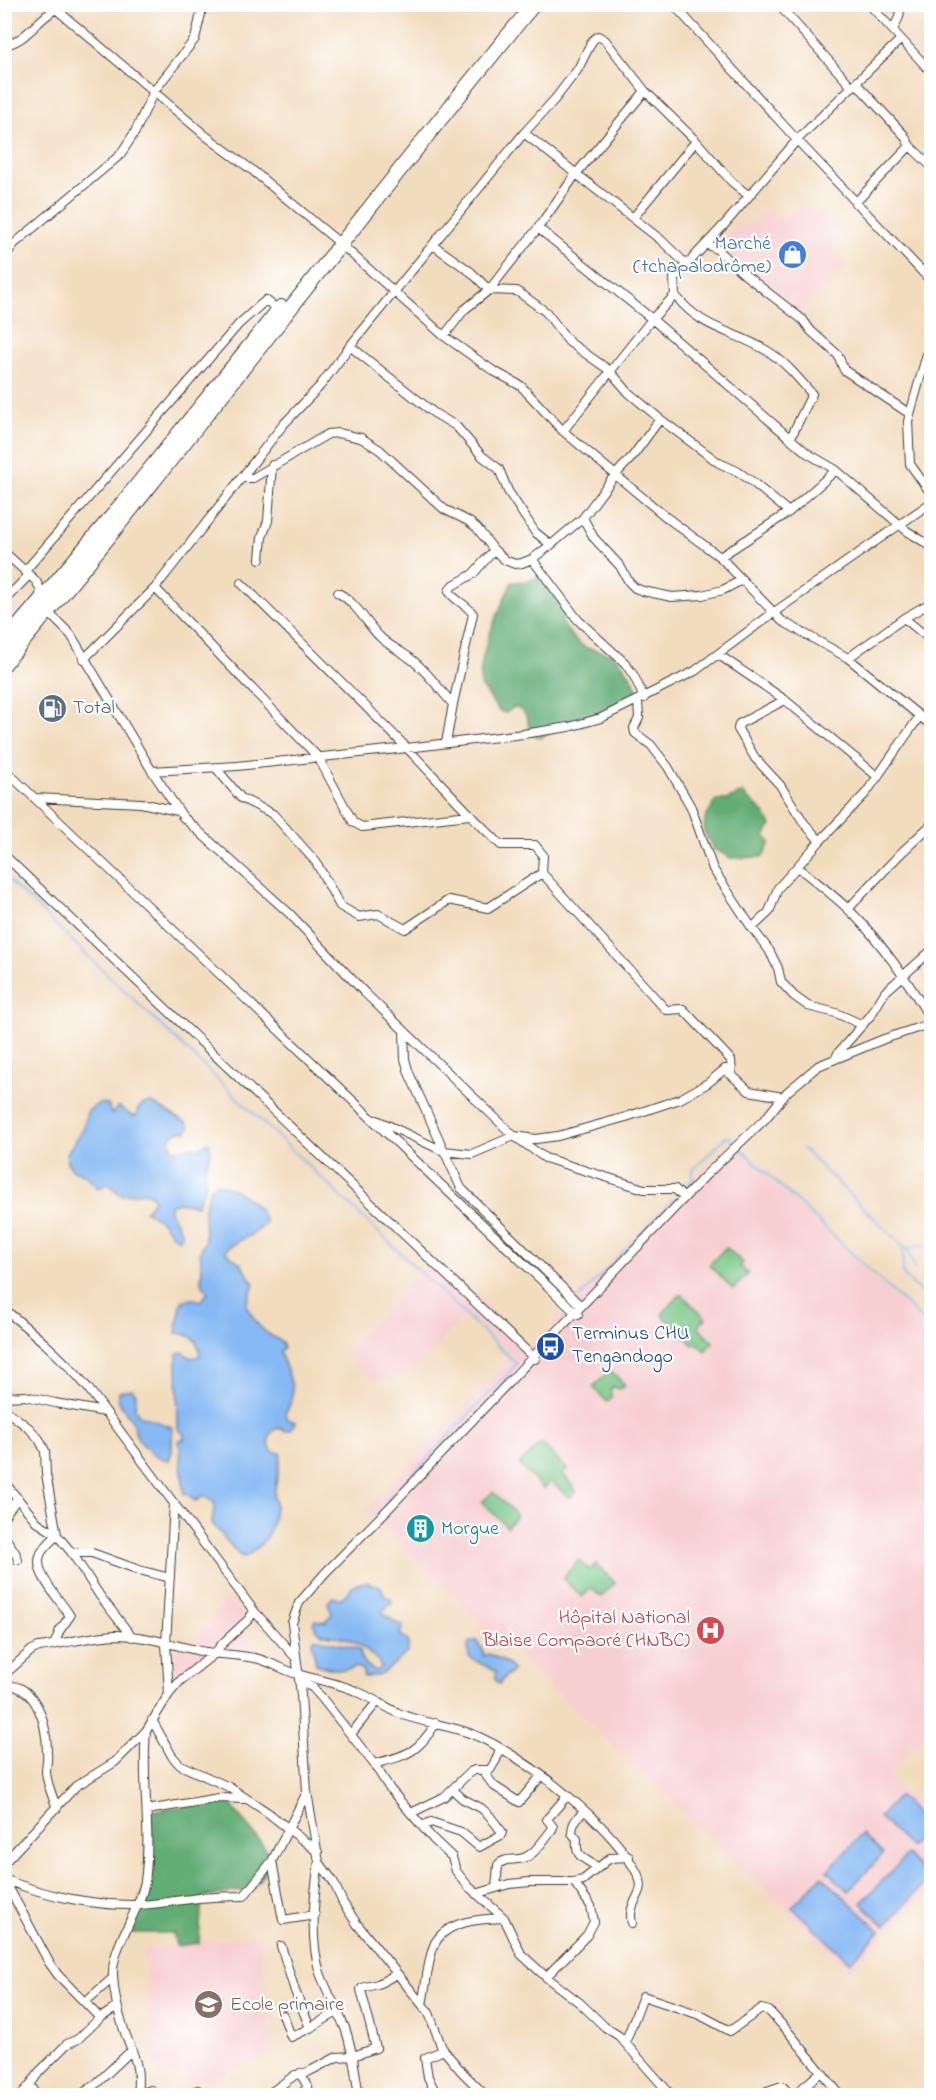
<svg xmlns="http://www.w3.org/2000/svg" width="936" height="2100" viewBox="0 0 936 2100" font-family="'Indie Flower',sans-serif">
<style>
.built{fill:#f7cfd1}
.green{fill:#78c787;stroke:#4a7252;stroke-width:1.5}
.forest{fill:#62ac74;stroke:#3f6448;stroke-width:1.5}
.water{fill:#86b9f3;stroke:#516a88;stroke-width:1.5}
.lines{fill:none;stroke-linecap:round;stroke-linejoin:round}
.stream{stroke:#86b9f3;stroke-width:2}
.street-casing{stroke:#3c3934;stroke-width:10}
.primary-casing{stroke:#3c3934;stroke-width:16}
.street{stroke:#fff;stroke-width:8}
.primary{stroke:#fff;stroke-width:14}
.labels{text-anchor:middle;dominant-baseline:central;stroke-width:4.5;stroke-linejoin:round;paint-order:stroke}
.shop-label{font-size:20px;fill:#366cbe;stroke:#fff;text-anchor:end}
.service-label{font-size:20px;fill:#4e5e75;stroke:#fff;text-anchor:start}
.transit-label{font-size:20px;fill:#164399;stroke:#fff;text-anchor:start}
.culture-label{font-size:20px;fill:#0d838f;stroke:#fff;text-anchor:start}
.health-label{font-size:20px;fill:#be3a42;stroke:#fff;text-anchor:end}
.education-label{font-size:20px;fill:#785e54;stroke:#fff;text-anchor:start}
</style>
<rect width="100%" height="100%" fill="#fff"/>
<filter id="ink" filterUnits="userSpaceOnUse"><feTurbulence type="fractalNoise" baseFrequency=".0167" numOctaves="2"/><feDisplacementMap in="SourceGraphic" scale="12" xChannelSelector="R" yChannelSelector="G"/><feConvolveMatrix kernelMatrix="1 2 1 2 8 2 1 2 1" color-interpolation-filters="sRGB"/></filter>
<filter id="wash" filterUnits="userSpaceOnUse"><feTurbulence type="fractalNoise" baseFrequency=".008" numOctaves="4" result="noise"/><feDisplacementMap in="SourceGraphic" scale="24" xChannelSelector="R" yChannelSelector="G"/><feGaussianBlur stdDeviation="1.35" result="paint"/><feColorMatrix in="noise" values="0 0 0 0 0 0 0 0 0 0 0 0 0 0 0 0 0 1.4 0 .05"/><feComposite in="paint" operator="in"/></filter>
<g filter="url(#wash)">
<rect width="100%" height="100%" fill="#f2dcbe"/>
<path class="built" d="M798,206L829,214L847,234L831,249L846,266L800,313L719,244L739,224L750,225L767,208L785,221Z
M730,1142L931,1332V1730L888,1776L931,1817V1887L851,1971L365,1511L513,1355L468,1314L416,1369L384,1381L372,1379L343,1354L436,1256L531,1348Z
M226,1599L249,1619L238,1630L260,1651L252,1658L216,1654L181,1683L168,1675L178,1646L189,1648Z
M260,1934L272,2055L191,2086L181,2068L157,2079L143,1950Z"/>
<path class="green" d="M726,1247L743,1263L740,1266L748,1274L733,1289L709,1265Z
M680,1295H682L706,1318L698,1327L713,1342L705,1351L698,1344L693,1345L663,1316V1313Z
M610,1370L625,1385L620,1389L613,1387L610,1391L612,1397L607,1402L593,1387Z
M541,1443L567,1469L563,1474L576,1491L569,1498L551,1481L543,1489L520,1465V1463Z
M493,1492L517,1515L507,1527L482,1502Z
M579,1560L590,1570L596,1564L615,1583L601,1597L591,1588L582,1597L562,1578Z"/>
<path class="forest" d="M543,575L567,611L561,621C567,630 573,640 583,646C593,652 601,650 609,653C623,659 635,682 639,694L581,726C555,720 561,728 540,738L530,733C528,721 527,709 514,707L506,713C492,711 492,694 481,687C476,656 499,611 512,582L529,581Z
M742,793L765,814L771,826L765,836L770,842L766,852L762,857L731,858L714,849L704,832L705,819L716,800H727Z
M228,1801L273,1858L254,1888L202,1898L199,1943L176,1946L173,1933H126L146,1884L149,1811Z"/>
<path class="water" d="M99,1103L108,1105L112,1115L118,1106L132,1116H136L138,1109L143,1104L152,1103L187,1123L189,1127L187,1131H179L171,1136L170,1142L173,1149L179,1150L193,1146L197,1150L208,1142L210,1144V1154L204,1171L206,1184L197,1205L177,1202L170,1205V1211L182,1233L180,1239L172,1235L162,1222L145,1210L154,1200L150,1193L143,1192L121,1195L108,1184L98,1188L85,1175L72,1169L67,1162V1153L84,1128L87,1112Z
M216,1183C237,1189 257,1201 266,1223C254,1238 236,1238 225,1251L241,1264L254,1284L246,1305C258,1327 260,1330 282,1342L284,1347L280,1352C287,1374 301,1391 285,1413L287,1419L295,1422L292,1429L286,1431L279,1428L273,1430C268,1439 266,1443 273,1452L281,1453C280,1467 276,1480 274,1495C274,1499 276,1503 275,1508C273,1530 264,1547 244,1557L239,1555L212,1523L215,1503L204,1496L195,1501L187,1493L184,1494L179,1440L184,1439V1434L178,1429L177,1354L183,1352L191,1358L200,1356C198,1339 192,1334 176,1333L182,1301L194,1299L201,1301L208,1293L201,1281L202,1269L200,1252L205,1241L204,1209L210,1188Z
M132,1389L136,1394L135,1409L139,1415L172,1427V1451L169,1460C156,1459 142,1446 136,1435C134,1430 134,1425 132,1421C127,1411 116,1404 118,1392Z
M368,1582L371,1585H378L382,1588L384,1596L391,1599L392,1604L381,1611L394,1622L403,1626L400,1634L408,1641V1652C391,1664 388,1676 364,1677L362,1669L354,1667C343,1673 327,1668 316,1664L312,1642L314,1639C321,1638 323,1641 329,1642C340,1645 349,1644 360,1650L362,1661C365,1663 372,1670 375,1671L381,1667C379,1659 374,1658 369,1653C362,1646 355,1641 345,1638C331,1634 320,1639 313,1623L315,1620L326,1622L332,1614L328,1603L332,1597L339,1599C354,1592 346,1584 368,1582Z
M472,1641H476L483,1650L484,1656L488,1654C495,1656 509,1664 513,1670L510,1674L506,1675L499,1684L495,1680L496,1672C488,1666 478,1663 469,1657L468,1644Z
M899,1796L931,1826L910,1847L879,1817Z
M862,1834L883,1854L848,1891L827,1871Z
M907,1855L930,1878L885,1926L861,1903Z
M822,1876L880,1931L850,1962L792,1907Z"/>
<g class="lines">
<path class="stream" d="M4,876L517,1364L385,1503
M740,1148L932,1329
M802,1148L909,1252L915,1269
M685,1188L693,1179V1170L727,1136L736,1144
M903,1246V1275L932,1303
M905,1248L932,1245
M579,1298L674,1199"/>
</g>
</g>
<g filter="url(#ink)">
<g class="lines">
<defs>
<path id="street" d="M50,4L206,136L252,170L336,240L444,336L492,370L521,386L563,431L666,517L720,557L782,621L848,658L932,726
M673,4L797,140L932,282
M778,4L852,87
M869,4L932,73
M893,30L899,17L901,4
M4,45C26,42 37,19 56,9
M856,83L904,135L910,146L932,167
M524,133L661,240L687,265
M855,203L910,146
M633,218L696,141
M538,228L652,319L807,453L836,470L907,531L932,547
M706,244L717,249L744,274L803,320L811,331L838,355L844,370L910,414
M433,245L471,272L489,290L517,291L546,312L569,342L609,370L629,393L660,419L719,463L737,471L750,480L789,512
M4,257L14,244L120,155L135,132L154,91L195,39L202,9L200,4
M923,273L932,260
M675,295C703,331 734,330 769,352C785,362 799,379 812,394L790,439
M444,336L464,310L489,290L538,228L576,174L645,91
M932,336L908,421L910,464L932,495
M350,346L434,413L456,426L482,456L499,469L508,491L535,532L551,545
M563,431L652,319L675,295L674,278L725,224L797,140L901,39
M242,478H253L328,434L338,433L361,438L380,450L444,509L468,521L477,528L494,550
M583,518L594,538L620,566L629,582L635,588L643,591L672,597L702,595L723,590L742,580
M4,552L36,581L40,589L41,599L48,612L71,635L152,771L183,817L290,914L365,993L514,1136L545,1158L644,1189H675L684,1198
M720,557L789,512L836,470
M260,559L262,537L268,521L272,465
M532,559L578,620L625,663L634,676L644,698
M25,571L239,324L266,300L278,310
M241,583C296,637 351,691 405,746C437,779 467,813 501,845H535L543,855L542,873
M155,588L318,757L353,822L362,827L469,815
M338,593C356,602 366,623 380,637C389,646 401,651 411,659C427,671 439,689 453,704L446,743
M4,601L29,575
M904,618L932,641
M719,655L785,700L878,777
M848,658L904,618L932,602
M84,659L155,588L283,425L320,386L350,346L524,133L555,99L578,69L592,41L598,36L605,40L645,91L696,141L732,182L749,196
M785,700L739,724L738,729L755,758L780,785L804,823L820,841
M638,701L639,718L634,728L635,733L651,745L668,767L691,807L713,869L752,928L769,950L778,968L781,982L794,996L808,1006L836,1013L863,1025
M453,704L473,614C467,604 454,601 449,591L452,586L473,574L494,550L505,560L515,564L522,563L532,559L551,545L583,518L615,475L632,457L660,419
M216,768L241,798L273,814L316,862L340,906L359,917L378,914L405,929L449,900L488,908L542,873L666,1010L683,1009L731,1060L732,1075
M4,769L578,1315
M152,771L237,766L407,748L523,734L569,727L601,718L695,671L773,613L932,502
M35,798L141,803L178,811
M4,855L535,1359
M798,867C817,883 838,898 855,916C885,947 910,984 932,1022
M848,909L900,854L932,824
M752,928L769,912L778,888L820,841L866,793L919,717
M404,1031L405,1059L409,1073L461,1188L581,1306
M836,1058L838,1053L871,1015L885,992L932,950
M377,1120L443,1151L472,1154L514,1136L536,1139L558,1136L626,1117L680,1099L708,1083L725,1069L749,1091L783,1097
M4,1309C35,1334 63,1358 88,1388L254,1611L295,1657
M4,1397L25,1396L55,1403L105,1412
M4,1409L29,1428L39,1439L45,1451L46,1474L57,1535C51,1541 45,1546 41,1553C31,1572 61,1600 70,1616L60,1630L54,1645
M4,1482L37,1522L57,1535L72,1553L100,1596L132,1637
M4,1516L18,1498
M4,1536L15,1552L18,1560
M72,1553H92L139,1570L170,1578
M4,1675L32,1650L39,1647C63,1644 91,1636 115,1635C143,1635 173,1645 200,1651C219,1655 240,1654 259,1659C272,1663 284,1670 297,1674C317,1680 338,1683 358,1692C372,1698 384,1706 398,1713C422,1723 448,1725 472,1734C523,1754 616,1827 639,1877C647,1895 626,1902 632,1923
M299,1682L312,1687L321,1697L374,1764L390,1789L433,1839L452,1857L456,1871L468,1886L504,1918L521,1954L546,1977L580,2003L605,2027L619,2036L672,2096
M4,1685C38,1684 47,1726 47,1753C48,1759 46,1765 46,1772C47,1784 52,1796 57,1808
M169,1694L166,1644L174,1503
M152,1720L172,1756L180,1765L229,1787L267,1812L318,1852
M351,1734L377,1702
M374,1764C407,1755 417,1754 436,1723
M482,1770L494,1786L519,1802L541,1776
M147,1810L219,1798L244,1799
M584,1811C577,1818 572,1823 572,1833L577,1839C575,1858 583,1857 597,1867
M411,1813L444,1797L470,1772L475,1770H490L496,1760L500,1749
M422,1826L431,1822L461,1832L479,1847L501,1835L502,1832L489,1815L481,1808L463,1799L452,1789
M272,1861L283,1920L315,1915
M319,1862C314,1894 310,1941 320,1973C327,1992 337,2009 345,2028C353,2050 355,2072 359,2096
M4,1863L76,1786L115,1762L146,1731L169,1694L181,1680L214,1654L222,1644L249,1619L254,1611
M4,1879C45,1896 95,1906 139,1905C159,1904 179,1900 199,1898C214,1897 229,1896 244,1896L272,1861L307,1792
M4,1879L50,1964L58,1975L100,2018
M496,1888L498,1865C506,1856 516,1862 526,1857C536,1853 544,1839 551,1831L553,1827L547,1819L567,1796
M476,1894L509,1884L530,1882H574L583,1880L610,1858L629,1857
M281,1946L295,1991L310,2028L337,2012
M546,1977L587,1935L594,1922L591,1906L574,1882
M86,2001L113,1978
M422,2004C426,1987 428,1957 435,1943C448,1920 481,1919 504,1918
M283,2015L291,2037L310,2028
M625,2043L643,1996L700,2015L730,2031L761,2009L769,2011L786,2029L841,2096
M137,2095L151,2090L156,2096
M20,2096L30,2085
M38,2096L30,2085L39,2072L67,2044L78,2039L100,2018L117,2007
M80,2096L98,2082L132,2050
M137,2096C138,2086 139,2077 137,2068C135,2055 128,2042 124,2030C118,2012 114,1994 113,1976C111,1946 140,1912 145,1881C152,1831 141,1781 146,1731
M181,2096L198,2090L203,2096
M266,2096L295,2075L308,2072L337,2057L353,2056L376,2048L361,1990L362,1988L378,1984L397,1974
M299,2096L308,2087L300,2073
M437,2096L428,2077L425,2058L444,2050
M486,2096L461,2071L442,2048L429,2013L357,1924L343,1903L333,1881L319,1862L307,1792L301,1695L292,1623L299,1603L325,1573L390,1507L706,1175L766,1118L787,1092L818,1066L884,1039L932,1023
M760,2096L767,2091L782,2086L792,2096
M793,2096L821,2072"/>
<path id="primary" d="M4,643L112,516L281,307
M4,664C186,448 354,221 534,4"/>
</defs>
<use href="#street" class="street-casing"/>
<use href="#primary" class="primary-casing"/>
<use href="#street" class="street"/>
<use href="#primary" class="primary"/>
</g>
</g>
<defs>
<symbol id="shop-disc" viewBox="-11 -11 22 22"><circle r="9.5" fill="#3f7fe0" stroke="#fff"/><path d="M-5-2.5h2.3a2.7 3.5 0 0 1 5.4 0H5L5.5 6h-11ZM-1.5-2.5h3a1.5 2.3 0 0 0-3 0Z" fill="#fff"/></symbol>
<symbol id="fuel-disc" viewBox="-11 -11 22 22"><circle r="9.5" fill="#5c6f8a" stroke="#fff"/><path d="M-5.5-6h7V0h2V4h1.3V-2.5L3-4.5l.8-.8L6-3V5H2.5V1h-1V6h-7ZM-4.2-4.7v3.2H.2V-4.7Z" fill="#fff"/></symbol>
<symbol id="bus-disc" viewBox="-11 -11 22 22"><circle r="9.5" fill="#1a4fb4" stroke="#fff"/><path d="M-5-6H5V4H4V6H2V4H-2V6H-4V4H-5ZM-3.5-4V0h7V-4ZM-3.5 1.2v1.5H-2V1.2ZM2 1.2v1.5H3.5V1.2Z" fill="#fff"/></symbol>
<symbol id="building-disc" viewBox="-11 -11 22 22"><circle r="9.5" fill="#0f9aa8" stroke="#fff"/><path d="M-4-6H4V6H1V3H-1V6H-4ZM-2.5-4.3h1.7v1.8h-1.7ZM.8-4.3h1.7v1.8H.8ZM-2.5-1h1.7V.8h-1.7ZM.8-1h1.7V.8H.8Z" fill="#fff"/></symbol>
<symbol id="hospital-disc" viewBox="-11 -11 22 22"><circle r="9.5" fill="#e0444e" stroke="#fff"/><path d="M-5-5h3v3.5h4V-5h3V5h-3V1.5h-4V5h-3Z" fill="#fff"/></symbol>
<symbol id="school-disc" viewBox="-11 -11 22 22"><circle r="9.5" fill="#8d6e63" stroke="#fff"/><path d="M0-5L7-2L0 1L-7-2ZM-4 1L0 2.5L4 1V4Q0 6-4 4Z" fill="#fff"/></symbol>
</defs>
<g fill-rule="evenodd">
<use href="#shop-disc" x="776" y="238" width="33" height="33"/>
<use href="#fuel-disc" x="36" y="692" width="33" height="33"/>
<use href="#bus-disc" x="534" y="1330" width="33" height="33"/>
<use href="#building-disc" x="404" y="1512" width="33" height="33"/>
<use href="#hospital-disc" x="694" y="1614" width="33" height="33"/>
<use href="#school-disc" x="192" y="1988" width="33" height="33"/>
</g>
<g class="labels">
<g class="shop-label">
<text x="771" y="244">Marché<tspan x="771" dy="23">(tchapalodrôme)</tspan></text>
</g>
<g class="service-label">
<text x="73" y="708">Total</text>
</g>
<g class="transit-label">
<text x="572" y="1334">Terminus CHU<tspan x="572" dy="23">Tengandogo</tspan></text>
</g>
<g class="culture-label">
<text x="441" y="1529">Morgue</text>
</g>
<g class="health-label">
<text x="690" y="1618">Hôpital National<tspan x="690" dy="23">Blaise Compaoré (HNBC)</tspan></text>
</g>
<g class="education-label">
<text x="230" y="2005">Ecole primaire</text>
</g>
</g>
<rect width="936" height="2100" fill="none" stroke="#fff" stroke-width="24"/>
</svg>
